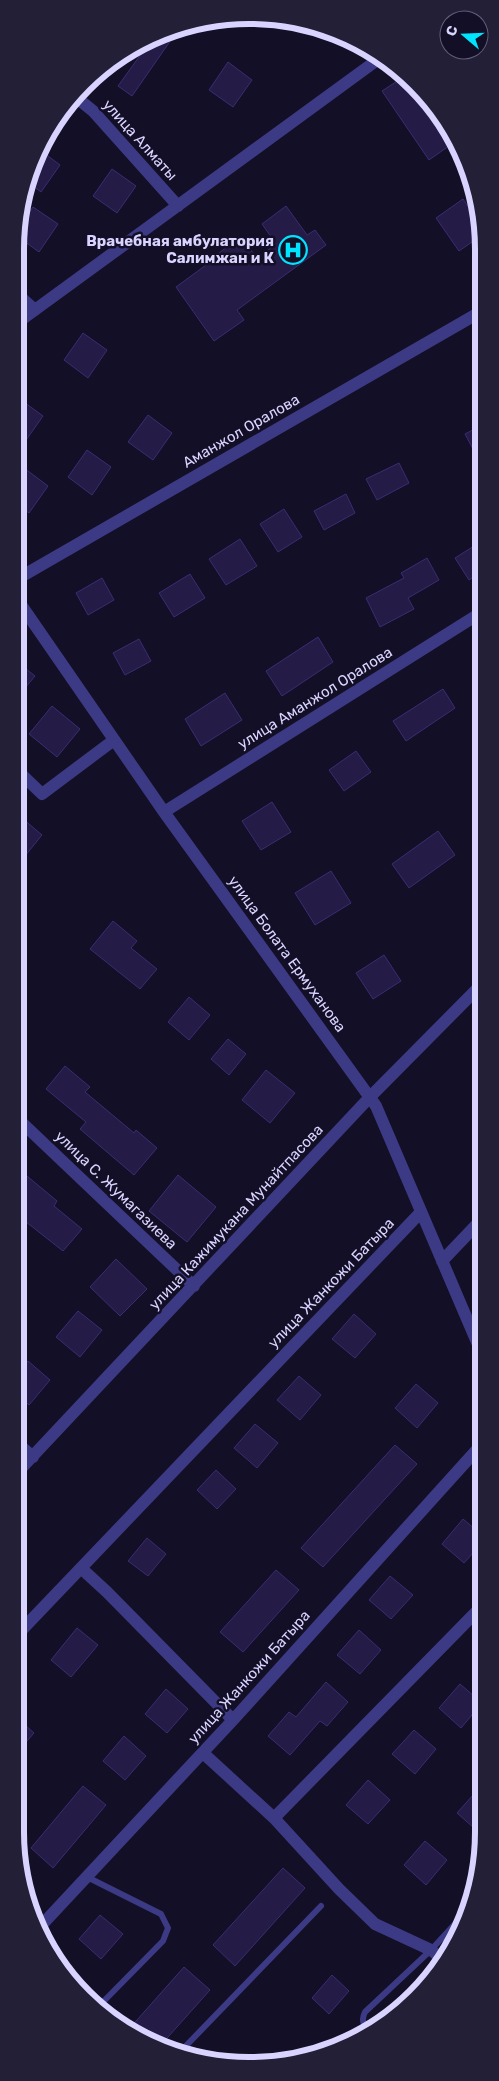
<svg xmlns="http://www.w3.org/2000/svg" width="499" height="2081" viewBox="0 0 499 2081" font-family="Rubik,sans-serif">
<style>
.building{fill:#241b47;stroke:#3b2d73}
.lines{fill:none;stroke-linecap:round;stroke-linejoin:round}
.service{stroke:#3d3a85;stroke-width:6}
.minor{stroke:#3d3a85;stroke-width:12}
.labels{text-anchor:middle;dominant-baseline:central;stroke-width:5;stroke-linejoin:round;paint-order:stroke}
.street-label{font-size:15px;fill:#d9d4ff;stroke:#130f26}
.poi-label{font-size:15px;font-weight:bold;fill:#d9d4ff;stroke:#130f26;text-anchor:end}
.rim{fill:none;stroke:#d9d4ff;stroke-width:6}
</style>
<rect width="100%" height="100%" fill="#130f26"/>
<path class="building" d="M180,27L132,96L118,86L149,43Z
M228,62L252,80L233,107L209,90Z
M405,76L416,84L456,141L429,160L382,91Z
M40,150L60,165L41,192L29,183Z
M112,169L136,186L117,213L93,196Z
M463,199L482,227V235L459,251L436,218Z
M286,206L307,235L315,230L326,245L237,310L244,320L214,341L176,287L217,257L216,255L241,237L257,258L276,244L262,224Z
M33,207L58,224L39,252L17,236V230Z
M83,333L107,350L88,378L64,360Z
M17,397L43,416L24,443L17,438Z
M148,415L172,433L153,460L128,442Z
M482,425V466L465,434Z
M87,450L111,467L92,495L68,477Z
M399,463L409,483L377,500L366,479Z
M24,468L48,486L29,513L17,504V479Z
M346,494L355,513L324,530L314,511Z
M284,509L302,537L278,552L260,524Z
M240,539L257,566L226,585L209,559Z
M482,541V571L469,580L455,558Z
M427,558L439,580L408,598L414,609L380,627L366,598L404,578L401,573Z
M190,574L205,598L174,617L159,593Z
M102,578L114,600L88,615L76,593Z
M318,637L333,662L282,696L266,671Z
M139,639L151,661L125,675L113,653Z
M16,661L35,676L16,699Z
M443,689L455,708L406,741L393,721Z
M225,693L242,720L201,746L185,719Z
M52,706L80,729L57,757L29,734Z
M356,751L371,772L344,791L329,770Z
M272,802L291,832L261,850L242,821Z
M16,813L42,835L16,867Z
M438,831L455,855L409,888L392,864Z
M331,871L351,903L315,925L295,893Z
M113,921L137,941L131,948L157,969L140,989L90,949Z
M384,955L401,981L373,999L356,973Z
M189,997L210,1015L189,1040L168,1022Z
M228,1039L246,1054L229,1075L211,1059Z
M65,1066L90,1087L85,1092L134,1133L136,1130L157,1148L134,1175L80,1129L86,1122L46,1089Z
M266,1070L295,1093L270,1123L242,1100Z
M16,1167L57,1201L54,1206L82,1229L63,1251L16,1214Z
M178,1175L216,1207L187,1242L149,1211Z
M116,1259L147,1289L120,1316L90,1287Z
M78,1311L102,1330L80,1357L56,1337Z
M354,1314L376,1334L355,1358L332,1339Z
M28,1361L50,1380L29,1405L16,1394V1377Z
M299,1376L321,1395L300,1420L277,1400Z
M416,1384L438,1403L417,1428L395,1408Z
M255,1424L278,1443L257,1468L234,1448Z
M395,1445L417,1464L323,1567L301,1548Z
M216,1470L236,1489L217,1509L197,1490Z
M463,1519L482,1535V1543L464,1563L442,1544Z
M147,1538L166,1554L148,1576L128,1561Z
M276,1570L299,1590L243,1652L220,1632Z
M390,1576L413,1595L391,1619L369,1600Z
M77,1628L98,1645L71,1677L51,1660Z
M359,1630L381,1650L360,1674L337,1655Z
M326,1682L348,1702L327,1726L320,1721L290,1755L268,1736L289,1712L296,1717Z
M460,1684L482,1703L461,1728L439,1708Z
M166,1689L188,1709L167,1733L145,1714Z
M15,1716L34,1733L15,1755Z
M414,1730L436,1749L415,1774L392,1754Z
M124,1736L146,1756L125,1780L103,1761Z
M368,1780L390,1800L368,1824L346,1805Z
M482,1785V1835L457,1813Z
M83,1786L106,1805L53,1868L31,1848Z
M425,1841L447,1860L426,1885L404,1865Z
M283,1868L305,1888L235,1966L213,1945Z
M100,1915L123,1934L101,1959L79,1939Z
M184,1967L210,1990L160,2046L146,2042L129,2029Z
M332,1975L349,1991L329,2014L312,1998Z"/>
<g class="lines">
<path class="service" d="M87,1877L161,1914L168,1928L163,1941L99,2006
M369,2030C363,2024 361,2020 365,2012L431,1950L464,1914
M181,2051L321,1906"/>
<path class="minor" d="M77,98L93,111L178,206
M17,294L35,310
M17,323L380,58
M17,579L482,311
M17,599L164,812L376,1106L482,1354
M16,769L42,794L114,740
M164,812L482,612
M16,1117L194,1286
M442,1261L482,1219
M15,1441L33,1457
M15,1475L370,1097L482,984
M82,1569L107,1592L233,1720
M15,1637L421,1212
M203,1753L274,1818L339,1889L375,1924L431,1950L443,1960
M274,1818L482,1606
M38,1929L233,1720L482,1444"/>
</g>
<defs>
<symbol id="hospital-ring" viewBox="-11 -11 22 22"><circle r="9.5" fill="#130f26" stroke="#00e5ff" stroke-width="1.5"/><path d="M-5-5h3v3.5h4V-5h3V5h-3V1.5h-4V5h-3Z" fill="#00e5ff"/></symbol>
</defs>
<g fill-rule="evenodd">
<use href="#hospital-ring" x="277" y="234" width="32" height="32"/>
</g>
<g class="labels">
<g class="street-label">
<text transform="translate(140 140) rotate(48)">улица Алматы</text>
<text transform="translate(241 431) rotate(-30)">Аманжол Оралова</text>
<text transform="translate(315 698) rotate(-32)">улица Аманжол Оралова</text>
<text transform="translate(287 954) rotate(54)">улица Болата Ермуханова</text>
<text transform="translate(116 1190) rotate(44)">улица С. Жумагазиева</text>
<text transform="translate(236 1217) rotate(-47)">улица Кажимукана Мунайтпасова</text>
<text transform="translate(331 1283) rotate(-46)">улица Жанкожи Батыра</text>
<text transform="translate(249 1677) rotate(-48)">улица Жанкожи Батыра</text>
</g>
<g class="poi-label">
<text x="274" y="241">Врачебная амбулатория<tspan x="274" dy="17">Салимжан и К</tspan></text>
</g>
</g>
<path d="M0 0H499V2081H0ZM249 24H250A225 225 0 0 1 475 249V1832A225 225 0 0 1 250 2057H249A225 225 0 0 1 24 1832V249A225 225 0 0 1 249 24Z" fill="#231f37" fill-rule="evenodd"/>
<path class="rim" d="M249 24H250A225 225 0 0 1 475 249V1832A225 225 0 0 1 250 2057H249A225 225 0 0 1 24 1832V249A225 225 0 0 1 249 24Z"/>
<g transform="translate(464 35) rotate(289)"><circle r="24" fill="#130f26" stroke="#625e7d"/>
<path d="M0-4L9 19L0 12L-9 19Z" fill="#00e5ff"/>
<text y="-8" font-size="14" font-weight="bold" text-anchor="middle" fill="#d9d4ff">С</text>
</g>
</svg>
